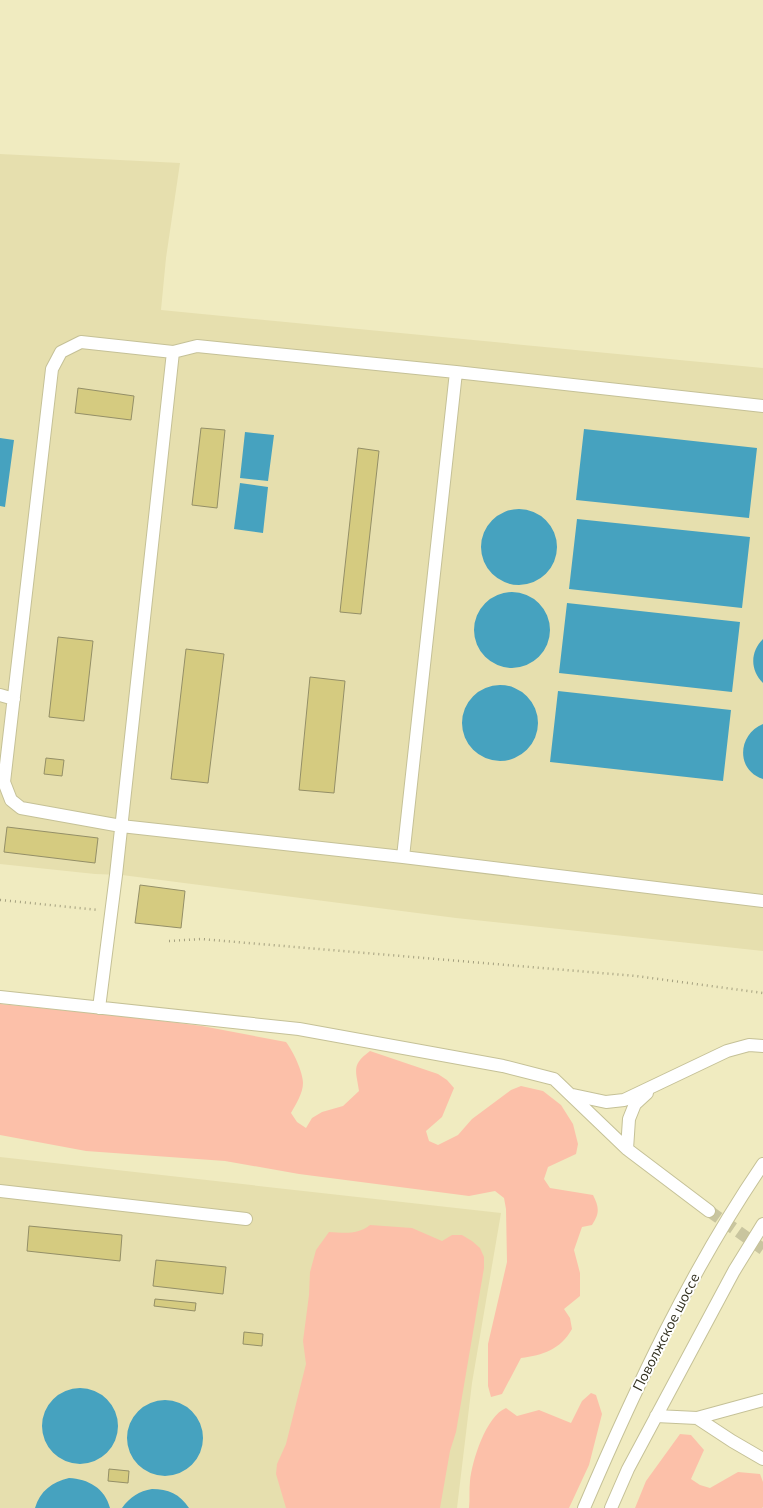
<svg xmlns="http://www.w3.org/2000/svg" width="763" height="1508" viewBox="0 0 763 1508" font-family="Mulish,sans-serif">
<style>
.built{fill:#e6dfae}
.green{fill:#fcc0a9}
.water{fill:#46a2bf}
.building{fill:#d5cb80;stroke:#948f67}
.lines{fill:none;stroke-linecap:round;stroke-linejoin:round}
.minor-tunnel{stroke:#c9c59f;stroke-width:12;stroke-dasharray:12 6;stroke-linecap:butt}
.minor-casing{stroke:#c5c197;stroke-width:14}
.path{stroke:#a39f7e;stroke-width:2.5;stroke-dasharray:1 4;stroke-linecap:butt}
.minor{stroke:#fff;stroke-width:12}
.labels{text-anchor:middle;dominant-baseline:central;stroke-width:4;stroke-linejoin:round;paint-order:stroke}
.street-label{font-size:14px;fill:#2f2d1c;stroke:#fff}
</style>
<rect width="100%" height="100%" fill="#f0ebc0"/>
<path class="built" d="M0,154L180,163L166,258L161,310L763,368V951L456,918L122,875L95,874L0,864Z
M0,1157L501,1213L472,1383L457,1508H0Z"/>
<path class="green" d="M0,1004L131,1017L202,1026L286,1042C293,1051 303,1072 303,1083C303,1093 296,1104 291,1113L297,1122L306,1128L312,1118L322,1112L343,1106L359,1091C356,1070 351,1065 370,1051L438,1074L447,1080L454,1088L442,1117L426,1131L429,1141L438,1145L458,1135L472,1119L511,1090L521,1086L543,1091L561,1105L573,1124L578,1144L576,1154L548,1167L544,1179L550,1188L593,1195C599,1207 600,1213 592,1225L582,1227L574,1250L580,1273V1296L564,1309L570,1318L572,1329C560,1350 543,1355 521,1358L502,1394L491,1397L488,1386V1344L507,1262L506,1209L504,1198L495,1191L469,1196L299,1174L225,1161L86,1151L0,1135Z
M370,1225L412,1228L442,1241L452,1235H462L472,1241L480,1248L484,1257V1268L456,1432L450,1451L440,1508H286L276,1474L277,1464L286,1444L306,1364L303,1341L309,1295L310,1272L316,1250L329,1232C345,1233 357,1235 370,1225Z
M591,1393L596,1395L602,1414L589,1465L569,1508H469C470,1499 469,1490 470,1481C472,1461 486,1416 506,1408L517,1416L539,1410L571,1423L582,1401Z
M680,1434L691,1435L704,1450L691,1479L700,1485L710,1488L738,1472L760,1474L763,1482V1507L762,1508H635L646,1481Z"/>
<path class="water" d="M584,429L757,448L749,518L576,500Z
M245,432L274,435L268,481L240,478Z
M0,438L14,440L5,507L0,506Z
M240,483L268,487L263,533L234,529Z
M481 547a38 38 0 1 1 76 0a38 38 0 1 1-76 0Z
M577,519L750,537L742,608L569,589Z
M474 630a38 38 0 1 1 76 0a38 38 0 1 1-76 0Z
M567,603L740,622L732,692L559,673Z
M763,639V683C750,670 750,652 763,639Z
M462 723a38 38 0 1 1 76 0a38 38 0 1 1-76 0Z
M558,691L731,710L723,781L550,762Z
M763,724V779C735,770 738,734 763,724Z
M42 1426a38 38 0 1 1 76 0a38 38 0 1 1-76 0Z
M127 1438a38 38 0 1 1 76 0a38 38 0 1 1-76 0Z
M69,1478C88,1479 105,1488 110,1508H35C40,1491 52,1482 69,1478Z
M152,1489C168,1489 180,1494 189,1508H122C130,1497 139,1491 152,1489Z"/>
<path class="building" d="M78,388L134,396L131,420L75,413Z
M201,428L225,430L217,508L192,505Z
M358,448L379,451L361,614L340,612Z
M58,637L93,641L84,721L49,717Z
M186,649L224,654L208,783L171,779Z
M310,677L345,681L334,793L299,790Z
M46,758L64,760L62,776L44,774Z
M7,827L98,838L95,863L4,852Z
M140,885L185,891L181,928L135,923Z
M29,1226L122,1235L120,1261L27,1251Z
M156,1260L226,1267L223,1294L153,1286Z
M155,1299L196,1303L195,1311L154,1306Z
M244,1332L263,1334L262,1346L243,1344Z
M109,1469L129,1471L128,1483L108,1481Z"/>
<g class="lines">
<path class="minor-tunnel" d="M709,1211L763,1249"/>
<defs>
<path id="minor" d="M81,342L173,352L197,346L456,372L403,857L121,826L21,808L11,800L4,782L52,369L61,352Z
M456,372L763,406
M0,695L14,699
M403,857L763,901
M0,997L299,1029L503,1066L554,1079L627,1149L709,1211
M99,1008L116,875L173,352
M573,1095L606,1102L624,1100L727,1051L749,1045L763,1046
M627,1149L629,1119L635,1104L647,1093
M0,1191L246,1219
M656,1416L697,1418L763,1400
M697,1418L732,1441L763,1459
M584,1508C635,1389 690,1271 763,1164
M611,1508L628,1469L734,1271L763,1224"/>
</defs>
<use href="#minor" class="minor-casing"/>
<path class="path" d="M0,900L99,910
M169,941L201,939L636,976L763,993"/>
<use href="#minor" class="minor"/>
</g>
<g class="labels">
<g class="street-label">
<text transform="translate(666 1332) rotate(-63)">Поволжское шоссе</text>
</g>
</g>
</svg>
